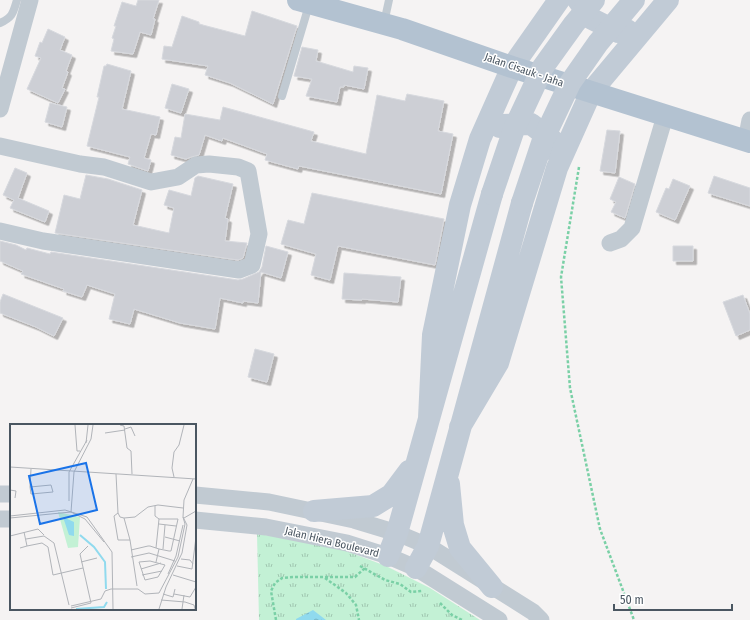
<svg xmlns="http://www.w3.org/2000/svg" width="750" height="620" viewBox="0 0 750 620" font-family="'Fira Sans Condensed',sans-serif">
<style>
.park{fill:url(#park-tufts)}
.water{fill:url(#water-ripples)}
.building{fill:#cdcfd5;stroke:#d7d9de;filter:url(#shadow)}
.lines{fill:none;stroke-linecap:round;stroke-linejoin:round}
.path{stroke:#7ad0a6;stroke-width:2.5;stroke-dasharray:3 2;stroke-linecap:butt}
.service{stroke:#c1cad2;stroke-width:8}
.minor{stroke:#c1cad2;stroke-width:17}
.secondary{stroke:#c1cbd6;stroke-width:22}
.primary{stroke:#b3c2d1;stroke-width:22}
.secondary-bridge{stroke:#c1cbd6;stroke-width:22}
.labels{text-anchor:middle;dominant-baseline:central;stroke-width:3;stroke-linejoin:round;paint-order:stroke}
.street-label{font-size:11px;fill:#4a5661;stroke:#fff}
.inset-river{fill:none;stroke:#90daee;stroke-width:2}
.inset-road{fill:none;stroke:#b1b4b9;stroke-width:1}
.view{fill:#1a73e8;fill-opacity:0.15;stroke:#1a73e8;stroke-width:2}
.inset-edge{fill:none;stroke:#4a5661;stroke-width:2}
</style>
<defs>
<pattern id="park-tufts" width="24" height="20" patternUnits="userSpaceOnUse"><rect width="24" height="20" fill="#c3f1d5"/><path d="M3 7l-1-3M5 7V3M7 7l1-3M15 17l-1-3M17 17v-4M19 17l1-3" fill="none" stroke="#a0c6b0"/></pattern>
<pattern id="water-ripples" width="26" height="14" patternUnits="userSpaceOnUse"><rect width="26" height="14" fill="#90daee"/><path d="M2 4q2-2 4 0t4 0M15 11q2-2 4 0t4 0" fill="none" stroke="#78b4c4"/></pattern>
<filter id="shadow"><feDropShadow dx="3.5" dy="3.5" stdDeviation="0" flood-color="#0004"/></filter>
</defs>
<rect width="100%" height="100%" fill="#f5f3f3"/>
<path class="park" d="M257,534L325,543L386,566L430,588L480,620H259Z"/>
<path class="water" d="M313,610L326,620H296V619Z"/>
<path class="building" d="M138,0H159L153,19H155L151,35L140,32L133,54L111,51L114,39L112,38L116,26H114L122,2L136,6Z
M252,11L297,26L273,104L230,83L205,75L208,66L162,59L164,46L172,47L182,16L199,22V24L245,36Z
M48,29L65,37L60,50L72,55L66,71L68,72L62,88L65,89L58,103L27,89L41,58L35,56L40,42L42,43Z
M302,47L318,50L316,61L353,72L354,66L368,68L364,89L344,85V87H340L337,102L306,96L312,79L294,76Z
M107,64L131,71L122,109L160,117L156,135L151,134L144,158L151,160L148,171L128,164L130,157L87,146L99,97H97L104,66H106Z
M172,84L189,89L181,113L165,108Z
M407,94L444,101L438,131L453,134L441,194L299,166L298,169L265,160L267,154L223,138L222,141L205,135L199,155L191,157L186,159L171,155L175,137L181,138L185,114L220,120L223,107L314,132L311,141L366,154L377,95L405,101Z
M50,103L67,107L62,127L45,122Z
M607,130L620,131L615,173L600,171Z
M15,168L27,173L18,198L49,211L45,222L10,208L14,200L3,195Z
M86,175L108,179L142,190L133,225L169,233L174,208L164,205L169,190L191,196L195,178L198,176L233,184L225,218L228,219L225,241L247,243L243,258L238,260L55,233L64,195L80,199Z
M714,176L750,188V206L708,193Z
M619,177L635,184L625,218L611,212L616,202L610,199Z
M673,179L690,186L675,220L656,212L666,188L669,189Z
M312,193L444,219L435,265L338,246L330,280L311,275L316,254L281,244L288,220L304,224Z
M0,241L16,245L26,250L27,248L50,254L51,252L238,280L243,279L259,272L262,267L266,246L288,252L281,278L261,272L258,303L243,301V303L220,298L215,329L180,323L134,309L130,324L109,319L115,294L87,285L82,297L63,291L64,289L21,274L23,271L0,261Z
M673,246H693V261H673Z
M344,273L401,277L398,302L362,299V300L342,299Z
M3,294L63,318L54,336L36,327L0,313V302Z
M743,295L750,314V330L736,336L723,302Z
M255,349L274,354L267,382L248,377Z"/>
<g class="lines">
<path class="path" d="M579,167L561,277L570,388L600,529L634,620
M360,566L385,580L400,584L411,592L422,591
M325,578L346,593L356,605L359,620
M440,603L452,615L462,620
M276,620L271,591L275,583L282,578L294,577H355L365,568"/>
<path class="service" d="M0,23C13,17 13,13 17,0
M384,23L389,0
M282,96L309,5"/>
<path class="minor" d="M0,109L30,0
M746,141L750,120
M0,146L80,164L104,167L151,182L178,177L196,165L209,164L238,167L248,171L259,234L252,265L239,270L43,241L0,231
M610,243L621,239L632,228L665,116
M0,494H11
M195,495L269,502L354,520L397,533L428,546L533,612L541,620
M0,519H11
M195,520L266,527L347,543L388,556L416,568L499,620"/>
<path class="secondary" d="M578,0L592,19L618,32L627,30
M500,127L502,125L531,124L552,140L553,150
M429,418L433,335L460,205L480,139L512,67L559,0
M460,427L498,363L557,168L591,92L668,0
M449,484L453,525L460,548L492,587
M314,511L373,506L391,495L409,471
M388,556L397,533L492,194
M416,568L428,546L522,203"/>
<path class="primary" d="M298,0L402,29L512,67L750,142"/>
<path class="secondary-bridge" d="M492,194L514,129L543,67L574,24L594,0
M522,203L543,140L570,83L598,43L634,0"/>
</g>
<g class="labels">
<g class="street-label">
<text transform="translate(524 70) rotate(19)">Jalan Cisauk - Jaha</text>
<text transform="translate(332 542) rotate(14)">Jalan Hiera Boulevard</text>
</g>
</g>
<g transform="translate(10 424)">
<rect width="186" height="186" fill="#f5f3f3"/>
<path d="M48,88L70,93L68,123L58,124Z" fill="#c3f1d5"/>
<path d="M53,93L64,98V112L59,111Z" fill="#90daee"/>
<path class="inset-river" d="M70,111L84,123L95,138L96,165M66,185L94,183L97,178"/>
<path class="inset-road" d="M65,1L67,27H70M110,1L114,2L117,24L121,27L122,50M115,5L121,3L125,12M95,9L115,6M76,19L78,1M0,43L186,55M106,50L108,89L104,92L108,116H120L127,162M164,53L162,44L164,28L169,21L174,1M20,63L41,61L43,68L21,70L20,63L21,45M0,66L6,67L5,74M59,77V48L77,16M145,82V92L149,95M61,88L64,48L81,15L83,1M108,89L110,93L114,94L120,116M0,92L55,86L77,93L102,128L103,185M0,94L61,88L75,95L94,118M114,94L125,93L138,83L148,81L173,84M174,94L186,87M149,100L166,102M0,112L28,105L34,111M155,113L170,117M16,115L34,112L44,119L59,181M17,122L32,119L38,123L43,151L73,144M10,124L17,122L14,108M153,125L155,101M121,126L138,122H140L149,125L159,127H161L168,95H149L146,124M121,133L139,129L165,137M171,135L180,136L183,140M140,137L155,141L148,153L135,156L129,138ZM71,138L87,134M146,138L149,125M167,142L182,145L186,113M131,145L151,139M158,150L166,132L173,101M132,151L152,147M163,151L186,158M153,170L163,173L165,165M164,170L180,173L186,163M151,176L175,178L184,181L185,185M61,182L91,175L95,167L101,165H128L135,170L149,169L168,133L175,100L173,93M61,184L81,179L70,130L78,122M149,185L156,163L172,129L177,101L173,93L174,76L183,55M172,185L174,171"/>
<path class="view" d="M76,39L87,86L30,100L19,52Z"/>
<rect width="186" height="186" class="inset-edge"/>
</g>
<path d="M614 604v6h118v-6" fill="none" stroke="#4a5661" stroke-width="2"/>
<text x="620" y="604" font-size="12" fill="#4a5661" stroke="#ffffff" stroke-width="3" paint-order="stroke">50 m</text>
</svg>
